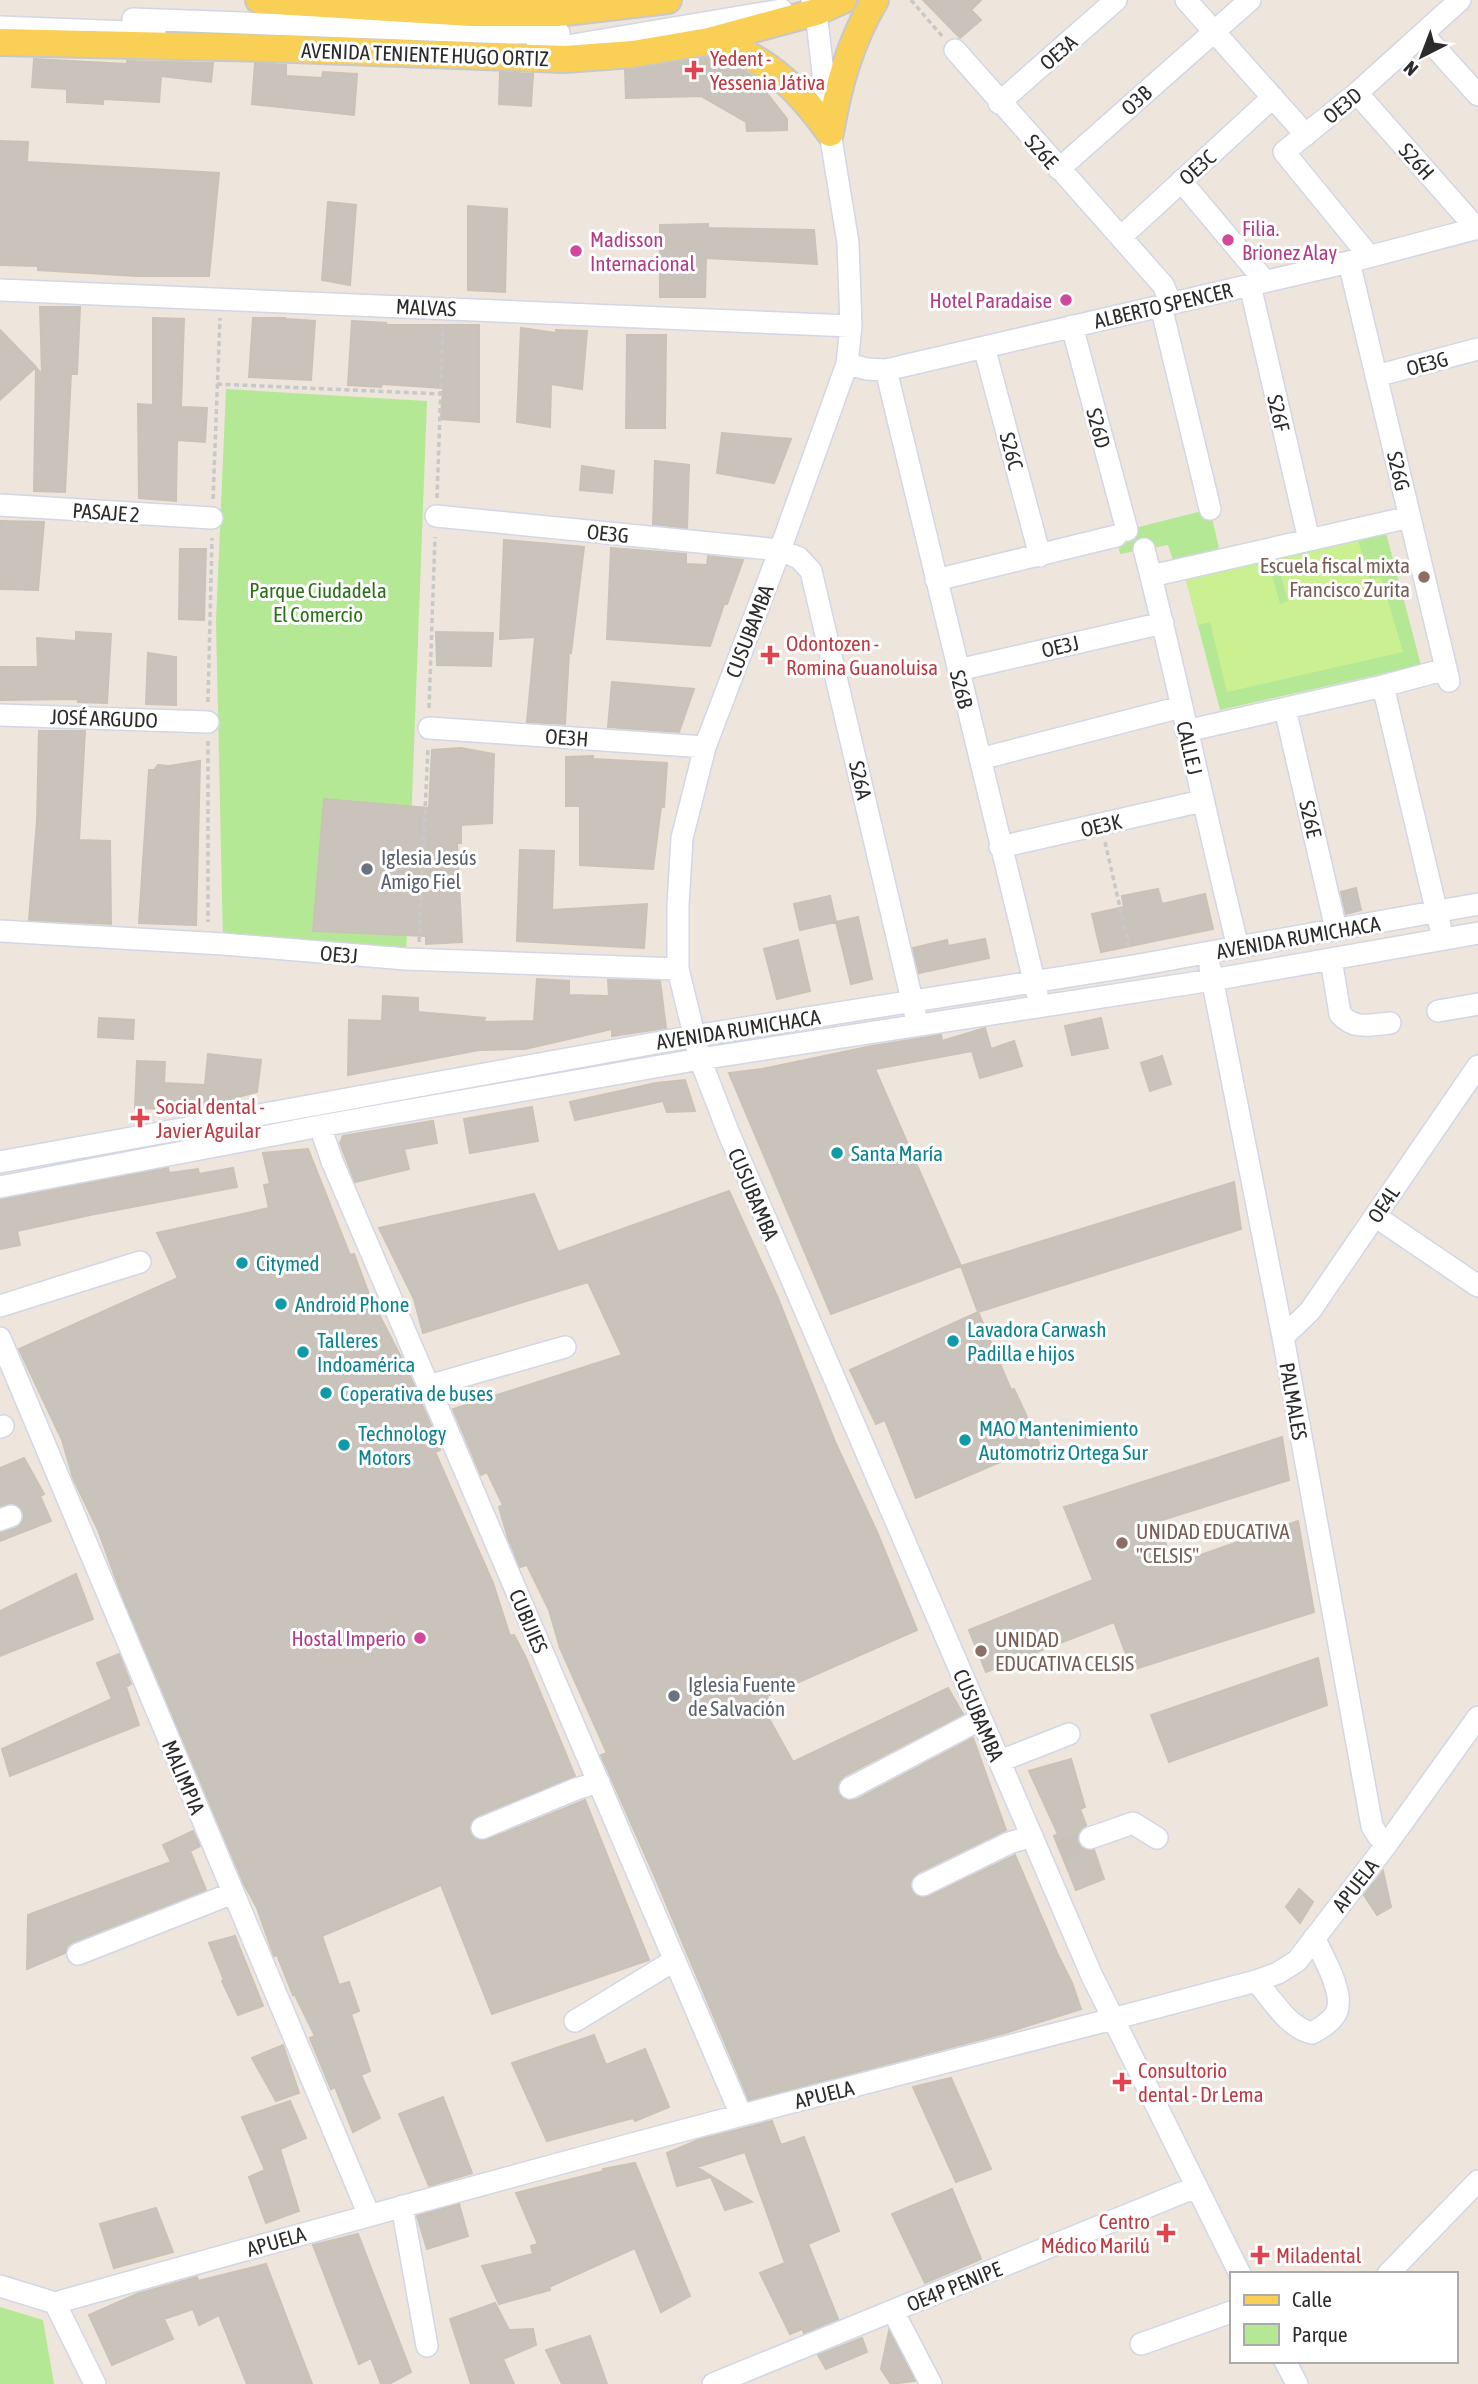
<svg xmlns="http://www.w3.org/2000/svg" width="1478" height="2384" viewBox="0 0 1478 2384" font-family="'Asap Condensed',sans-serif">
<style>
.green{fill:#b4e895}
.pitch{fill:#caf091}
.building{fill:#c9c3bc;stroke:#cac2b6;stroke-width:2}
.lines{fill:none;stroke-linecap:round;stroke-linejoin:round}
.minor-tunnel{stroke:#c7c1b9;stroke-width:21;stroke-dasharray:21 10;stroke-linecap:butt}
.minor-casing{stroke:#d2d6e5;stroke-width:24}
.major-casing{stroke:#c8c8c8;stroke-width:30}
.path{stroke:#c8c8c8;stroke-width:3.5;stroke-dasharray:5 3.5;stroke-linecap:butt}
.minor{stroke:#fff;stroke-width:21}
.major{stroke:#facf56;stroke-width:26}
.health-dot{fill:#e0444e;stroke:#fff;stroke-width:2.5}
.hotel-dot{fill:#d1479c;stroke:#fff;stroke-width:2.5}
.education-dot{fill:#8d6e63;stroke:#fff;stroke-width:2.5}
.worship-dot{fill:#6b7280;stroke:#fff;stroke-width:2.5}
.culture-dot{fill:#0f9aa8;stroke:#fff;stroke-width:2.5}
.labels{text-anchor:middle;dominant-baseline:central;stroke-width:6;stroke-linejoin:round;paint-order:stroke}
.street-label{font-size:21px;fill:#2b2b2b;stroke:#fff}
.health-label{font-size:21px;fill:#be3a42;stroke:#fff;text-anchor:start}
.hotel-label{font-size:21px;fill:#b23c85;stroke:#fff;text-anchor:start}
.education-label{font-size:21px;fill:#785e54;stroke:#fff;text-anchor:start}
.park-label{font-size:21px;fill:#2a6e16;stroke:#fff}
.worship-label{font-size:21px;fill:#5b616d;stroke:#fff;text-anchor:start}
.culture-label{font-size:21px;fill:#0d838f;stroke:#fff;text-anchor:start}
</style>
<rect width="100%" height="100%" fill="#eee6dc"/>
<path class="green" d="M226,389L427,401L406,959L223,943L216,621Z
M1210,509L1220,553L1174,563L1168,545L1120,554L1115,533Z
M1385,529L1421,665L1220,710L1185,576Z
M0,2307L43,2320L54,2384H0Z"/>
<path class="pitch" d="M1358,540L1369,579L1381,577L1403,652L1227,692L1210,622L1198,625L1185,576L1267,557L1280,604L1288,601L1275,555Z"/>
<path class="building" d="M923,0H981L971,10L981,20L960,38Z
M708,57L739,68L755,78L787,119V130L747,131L746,122L701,96L626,98L625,70Z
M34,59L127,64V61L213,63L211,82L161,76L159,102L103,99V104L67,102V89L32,87Z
M255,63L286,65V76L322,78L323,72L357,74L354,115L252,104Z
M500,72L533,74L531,106L499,104Z
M0,141L28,142L27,162L219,173L209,276H137L38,270V266L0,265Z
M328,202L356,205L350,285L322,280Z
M468,206L507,209L505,292L468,290Z
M708,224V228L814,230L817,264L706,258L705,297H660V225Z
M40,307H80L77,374H71L65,492L34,491L36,368L42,374Z
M153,318L184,319L181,407L207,408L205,442L177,440L176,501L139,498L138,404L153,405Z
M253,318H285V319L315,321L311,380L249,377Z
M352,321L386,323L385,325H479V422L441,419L443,388L382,384L381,387L348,385Z
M521,328L556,333V330L587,331L582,389L551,384L550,427L517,422Z
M0,330L36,367L0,400Z
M627,335H666L665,428H626Z
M722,433L791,439L774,483L717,473Z
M655,461L689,465L687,528L653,524Z
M582,466L614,471L612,493L580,490Z
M0,521L44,522L38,590L0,589Z
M504,540L584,547L571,653H569L565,724L527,722L535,637L500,639Z
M611,548L686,554V564L707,565L708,556L743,560L727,604H724L710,646L607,639Z
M180,549H206L204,620L179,619Z
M76,632L111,634L107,703L78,702V699L0,700V667H38L37,638L76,641Z
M436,632L493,633L491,666L437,665Z
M148,653L176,657V705L146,704Z
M612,682L694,689L679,732L608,727Z
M39,731H85L79,840L110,841L111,924L29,920L37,821Z
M461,748L494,754L492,823L461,825V843H457L462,942L426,944V936L313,931L324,799L429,808L432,750Z
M593,756V759L667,763L664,807H661L653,869L580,865V806H566V757Z
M200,761L196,925L139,923L149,770H154L158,765L169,766Z
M520,850L554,851L552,910L647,904L644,948L517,941Z
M1356,888L1361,910L1346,914L1341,892Z
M1158,889L1162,904L1205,894L1213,929L1101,952L1092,914L1124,907L1122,896Z
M830,896L836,922L800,930L794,904Z
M858,917L872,979L851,984L836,922Z
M985,939L989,958L919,973L913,948L947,940L948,946Z
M798,940L810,991L777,999L764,949Z
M537,979L569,981V995L609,996L608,980L660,981L666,1028L612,1036V1029L525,1049L479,1050L348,1075L349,1020L382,1021L383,996L418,998V1012L485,1018L484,1022L534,1021Z
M99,1018L134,1020L133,1039L98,1037Z
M1101,1018L1108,1048L1072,1055L1065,1026Z
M985,1028L991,1049L1014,1041L1022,1066L980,1078L972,1051L875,1069L961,1266L831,1314L729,1073L762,1069L872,1046L941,1035L942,1041Z
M208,1054L261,1060L257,1092L203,1106L165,1109L135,1108L137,1061L165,1062L164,1083L205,1085Z
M1162,1056L1171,1084L1150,1091L1141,1063Z
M685,1080L695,1111L667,1112L663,1101L575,1120L570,1102L656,1083Z
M532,1107L538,1141L470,1153L464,1119Z
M433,1121L437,1143L404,1149L409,1169L355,1182L340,1143L343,1136Z
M308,1149L350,1255L354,1254L370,1297L405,1365L435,1435L440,1450L435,1452L493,1583L510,1636L514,1635L525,1656L575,1776L477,1816L471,1821L470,1832L475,1839L487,1840L585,1800L649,1960L492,2014L441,1885L322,1936L339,1985L349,1982L359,2011L351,2014L370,2071L361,2075L380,2118L353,2132L335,2087L331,2089L310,2038L315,2036L295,1995H293L277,1955L274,1956L257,1908L244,1884L121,1593L98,1530L73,1478L62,1440L19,1349L178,1278L157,1233L269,1208L264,1185L270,1184L263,1153Z
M168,1168L169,1173L198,1169L199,1174L233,1168L237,1187L90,1215L17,1231L20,1245L0,1249V1200Z
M1234,1182L1241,1229L978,1312L961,1266Z
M729,1191L777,1296L836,1444L877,1532L917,1630L767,1696L770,1703L762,1706L793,1762L948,1688L963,1714L844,1776L839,1782L838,1793L844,1799L856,1800L973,1738L1006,1830L917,1873L912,1878L911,1890L916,1896L928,1897L1015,1855L1057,1953L1072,1983L1081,2009L1005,2033L749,2100L655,1877L601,1755L607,1753L560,1648L549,1610L527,1565L520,1567L508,1538L499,1507L503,1505L487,1472L481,1475L453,1409L622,1355L588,1282L423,1333L414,1299L379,1228L534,1194L558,1252Z
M978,1312L1011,1390L1014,1389L1040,1445L916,1498L885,1420L876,1424L850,1370Z
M1282,1437L1289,1480L1159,1521L1172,1565L1298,1521L1314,1612L1132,1670L1114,1622L986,1672L969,1630L1093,1580L1064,1507Z
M24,1458L44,1494L40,1496L51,1521L0,1541V1533L16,1528L21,1524L24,1518L23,1511L19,1506L13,1503L0,1506V1468Z
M76,1574L93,1619L0,1656V1611Z
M119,1654L131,1684L126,1687L139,1725L10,1776L2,1749L112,1699L97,1663Z
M1318,1658L1327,1705L1169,1762L1151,1715Z
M1071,1759L1085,1807L1080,1809L1086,1825L1080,1830L1077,1842L1082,1848L1094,1850L1104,1879L1076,1890L1054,1836L1058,1834L1029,1771Z
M193,1831L200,1846L190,1851L206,1890L73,1942L67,1946L65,1953L27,1969L28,1915L171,1862L163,1845Z
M1383,1871L1391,1907L1377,1915L1364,1895Z
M1299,1889L1313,1902L1300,1923L1286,1907Z
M235,1936L263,2006L238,2015L222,1981L224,1980L209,1943Z
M594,2035L606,2065L645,2049L669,2107L635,2121L633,2118L547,2141L512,2063Z
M283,2045L299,2093L276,2101L252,2058Z
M951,2078L991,2169L956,2182L913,2087Z
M443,2097L472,2173L429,2186L399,2114Z
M290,2101L306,2138L280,2149L299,2211L266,2223L249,2177L265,2170L242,2117Z
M772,2121L781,2145L804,2137L839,2231L808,2244L838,2319L804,2333L802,2329L790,2334L760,2273L785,2263L745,2152L697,2167L752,2202L725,2210L711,2177L677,2186L667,2153L698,2140Z
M635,2163L690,2296L661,2312L635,2248L549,2287L550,2290L499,2304L482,2266L533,2254L531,2246L538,2244L516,2193L604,2171L603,2169Z
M952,2189L981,2259L925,2283L892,2214Z
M459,2204L468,2236L427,2249L417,2216Z
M156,2208L173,2252L114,2268L100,2224Z
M358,2234L411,2372L389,2384H381L371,2358L359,2364L313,2245Z
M266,2264L312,2384H247L219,2315L199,2325L193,2309L164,2319L173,2339L112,2365L89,2315L137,2294L197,2277L198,2281Z
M495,2303L509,2330L533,2329L536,2345L503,2359L514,2384H471L450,2319Z
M889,2331L915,2381L891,2384L881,2369Z
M590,2336L607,2384H562L546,2350Z
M862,2338L867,2352L826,2369L818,2355Z"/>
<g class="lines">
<path class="minor-tunnel" d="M1060,1851L1090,1838"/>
<defs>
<path id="minor" d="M812,0L816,12L830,133L848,243L851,326L847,364L780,550L705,747L682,838L678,905V969L700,1059L729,1134L1092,1976L1240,2274
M1186,0L1306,135
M133,19L509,33H559
M0,27L155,33
M1423,34L1478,95
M537,47H561L782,10
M955,50L1163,285L1171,303
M1357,93L1477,229
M999,103L1116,0
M1059,169L1250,0
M1181,181L1265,281
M1121,237L1273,97
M1369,256L1284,152L1357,93L1460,0
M1349,262L1449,681
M1250,285L1309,540
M0,290L851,326
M1161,306L1210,509
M1072,326L1127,530
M984,347L1040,556
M847,364L867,369L886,370L1349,262L1478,228
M886,370L1037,993
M1376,376L1478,349
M0,505L212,518
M436,516L780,550L799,558L811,571L915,1013
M1144,549C1178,681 1205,815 1238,947
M1151,576L1410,517
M936,580L1116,536
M958,670L1163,623
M1383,686L1440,926
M1285,709L1336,929
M0,715L208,722
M429,728L705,747
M1186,731L1383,686L1446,669
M980,759L1181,707
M1000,847L1202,801
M0,931L223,944L406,959L678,969
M1331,959L1340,1014C1354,1030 1370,1025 1390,1023
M1210,968L1283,1337L1372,1826L1378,1836L1387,1844
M1438,1011L1478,1004
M320,1126L332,1161L741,2115
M0,1162L694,1036L1133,966L1478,904
M0,1187L320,1126L700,1059L1212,980L1478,933
M1375,1216L1478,1286
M0,1306L140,1262
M1283,1337L1310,1311L1478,1066
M0,1338L369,2215
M428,1386L565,1347
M0,1427L3,1426
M0,1520L11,1516
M1000,1761L1069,1734
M850,1788L981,1719
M482,1828L576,1789L599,1782
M1090,1838L1133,1823L1157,1838
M923,1885L1009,1843L1032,1836
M78,1954L233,1893
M1256,1981C1272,1999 1288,2028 1312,2033C1321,2028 1333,2021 1337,2011C1344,1992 1323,1956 1314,1938
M575,2021L675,1960
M402,2206L427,2346
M1388,2274L1478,2181
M0,2286L55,2303L95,2384
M55,2303C284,2239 512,2175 742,2115C913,2070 1085,2027 1256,1981L1278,1973L1297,1961L1387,1844L1478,1717
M893,2311L931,2384
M1141,2344L1231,2312
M1285,2361L1297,2384
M713,2384L1196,2187"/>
<path id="major" d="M259,0L471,13H557L668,0
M709,41C721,45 734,49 746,54C782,72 807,101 830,133
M0,42L266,48L565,59L633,54L709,41L816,12L843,0
M830,133C838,86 850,42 875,0"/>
</defs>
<use href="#minor" class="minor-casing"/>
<use href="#major" class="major-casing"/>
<path class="path" d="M911,0L942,36
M217,384L441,394
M437,498L443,327
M213,499L220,318
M208,702L212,538
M429,708L435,537
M208,741V922
M1105,842L1129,947
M419,942L428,747"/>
<use href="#minor" class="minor"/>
<use href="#major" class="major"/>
</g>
<g class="health-dot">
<path d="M690.5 59.5h7v7h7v7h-7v7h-7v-7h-7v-7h7z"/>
<path d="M766.5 644.5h7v7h7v7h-7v7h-7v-7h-7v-7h7z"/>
<path d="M136.5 1107.5h7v7h7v7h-7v7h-7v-7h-7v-7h7z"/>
<path d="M1118.5 2071.5h7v7h7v7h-7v7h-7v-7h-7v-7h7z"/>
<path d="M1162.5 2222.5h7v7h7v7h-7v7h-7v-7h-7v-7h7z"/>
<path d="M1256.5 2244.5h7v7h7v7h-7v7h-7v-7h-7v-7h7z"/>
</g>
<g class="hotel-dot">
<circle cx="1228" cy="240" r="7"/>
<circle cx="576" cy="251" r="7"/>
<circle cx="1066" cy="300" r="7"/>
<circle cx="420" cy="1638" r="7"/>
</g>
<g class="education-dot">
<circle cx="1424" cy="577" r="7"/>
<circle cx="1122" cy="1543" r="7"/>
<circle cx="981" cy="1651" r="7"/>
</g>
<g class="worship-dot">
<circle cx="367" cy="869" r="7"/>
<circle cx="674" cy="1696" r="7"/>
</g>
<g class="culture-dot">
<circle cx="837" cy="1153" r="7"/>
<circle cx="242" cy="1263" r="7"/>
<circle cx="281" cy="1304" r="7"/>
<circle cx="953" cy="1341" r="7"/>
<circle cx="303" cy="1352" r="7"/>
<circle cx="326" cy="1393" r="7"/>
<circle cx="965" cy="1440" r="7"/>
<circle cx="344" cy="1445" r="7"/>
</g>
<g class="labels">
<g class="street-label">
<text transform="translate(1058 52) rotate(-41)">OE3A</text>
<text transform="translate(425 54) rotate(2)">AVENIDA TENIENTE HUGO ORTIZ</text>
<text transform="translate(1136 100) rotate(-42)">O3B</text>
<text transform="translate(1342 105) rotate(-40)">OE3D</text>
<text transform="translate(1042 151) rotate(48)">S26E</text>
<text transform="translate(1417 161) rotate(48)">S26H</text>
<text transform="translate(1197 167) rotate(-42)">OE3C</text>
<text transform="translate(1163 305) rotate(-13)">ALBERTO SPENCER</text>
<text transform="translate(426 307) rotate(3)">MALVAS</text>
<text transform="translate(1427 363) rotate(-15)">OE3G</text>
<text transform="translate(1279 413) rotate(77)">S26F</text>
<text transform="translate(1099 428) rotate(75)">S26D</text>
<text transform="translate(1012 451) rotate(75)">S26C</text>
<text transform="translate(1399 471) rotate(77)">S26G</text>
<text transform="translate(106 512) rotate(4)">PASAJE 2</text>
<text transform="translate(608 533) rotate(6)">OE3G</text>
<text transform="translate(749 631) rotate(-69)">CUSUBAMBA</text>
<text transform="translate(1060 646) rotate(-13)">OE3J</text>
<text transform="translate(962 689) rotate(76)">S26B</text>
<text transform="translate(104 718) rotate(2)">JOSÉ ARGUDO</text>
<text transform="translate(567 737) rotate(4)">OE3H</text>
<text transform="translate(1190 748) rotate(77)">CALLE J</text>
<text transform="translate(861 780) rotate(77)">S26A</text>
<text transform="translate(1311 819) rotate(77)">S26E</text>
<text transform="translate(1101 825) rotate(-13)">OE3K</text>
<text transform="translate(1298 937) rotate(-10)">AVENIDA RUMICHACA</text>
<text transform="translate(339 954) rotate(5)">OE3J</text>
<text transform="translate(738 1029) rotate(-9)">AVENIDA RUMICHACA</text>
<text transform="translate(754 1194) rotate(67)">CUSUBAMBA</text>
<text transform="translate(1383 1204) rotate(-56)">OE4L</text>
<text transform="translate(1294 1401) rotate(80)">PALMALES</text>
<text transform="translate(529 1621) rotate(67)">CUBIJIES</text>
<text transform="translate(979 1715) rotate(67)">CUSUBAMBA</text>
<text transform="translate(184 1777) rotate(67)">MALIMPIA</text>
<text transform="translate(1355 1885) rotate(-52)">APUELA</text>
<text transform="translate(824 2094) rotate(-14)">APUELA</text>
<text transform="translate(276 2241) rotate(-16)">APUELA</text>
<text transform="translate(954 2286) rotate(-22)">OE4P PENIPE</text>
</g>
<g class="health-label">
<text x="710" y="58">Yedent -<tspan x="710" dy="24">Yessenia Játiva</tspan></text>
<text x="786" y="643">Odontozen -<tspan x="786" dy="24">Romina Guanoluisa</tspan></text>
<text x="156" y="1106">Social dental -<tspan x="156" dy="24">Javier Aguilar</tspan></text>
<text x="1138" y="2070">Consultorio<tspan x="1138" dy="24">dental - Dr Lema</tspan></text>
<text x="1150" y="2221" text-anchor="end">Centro<tspan x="1150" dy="24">Médico Marilú</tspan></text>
<text x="1276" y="2255">Miladental</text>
</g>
<g class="hotel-label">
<text x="1242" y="228">Filia.<tspan x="1242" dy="24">Brionez Alay</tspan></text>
<text x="590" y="239">Madisson<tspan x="590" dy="24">Internacional</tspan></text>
<text x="1052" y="300" text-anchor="end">Hotel Paradaise</text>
<text x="406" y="1638" text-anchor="end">Hostal Imperio</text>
</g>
<g class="education-label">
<text x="1410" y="565" text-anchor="end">Escuela fiscal mixta<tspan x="1410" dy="24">Francisco Zurita</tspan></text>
<text x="1136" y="1531">UNIDAD EDUCATIVA<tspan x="1136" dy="24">"CELSIS"</tspan></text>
<text x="995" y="1639">UNIDAD<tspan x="995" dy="24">EDUCATIVA CELSIS</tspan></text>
</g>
<g class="park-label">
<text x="318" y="590">Parque Ciudadela<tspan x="318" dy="24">El Comercio</tspan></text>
</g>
<g class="worship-label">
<text x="381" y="857">Iglesia Jesús<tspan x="381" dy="24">Amigo Fiel</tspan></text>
<text x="688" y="1684">Iglesia Fuente<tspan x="688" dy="24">de Salvación</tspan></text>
</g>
<g class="culture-label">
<text x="851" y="1153">Santa María</text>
<text x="256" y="1263">Citymed</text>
<text x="295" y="1304">Android Phone</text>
<text x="967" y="1329">Lavadora Carwash<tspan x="967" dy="24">Padilla e hijos</tspan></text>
<text x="317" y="1340">Talleres<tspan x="317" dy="24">Indoamérica</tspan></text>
<text x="340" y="1393">Coperativa de buses</text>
<text x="979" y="1428">MAO Mantenimiento<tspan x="979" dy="24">Automotriz Ortega Sur</tspan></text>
<text x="358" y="1433">Technology<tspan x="358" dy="24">Motors</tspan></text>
</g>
</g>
<rect x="1230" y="2272" width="228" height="91" fill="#ffffff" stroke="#aaaaaa" stroke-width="2"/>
<rect x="1244" y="2295" width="35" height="10" fill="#facf56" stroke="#aaaaaa" stroke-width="2"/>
<text x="1292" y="2307" font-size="21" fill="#2b2b2b">Calle</text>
<rect x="1244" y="2324" width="35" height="21" fill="#b4e895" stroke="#aaaaaa" stroke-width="2"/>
<text x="1292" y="2342" font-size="21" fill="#2b2b2b">Parque</text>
<g transform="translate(1422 56) rotate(222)" stroke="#ffffff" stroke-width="5" paint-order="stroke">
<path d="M0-5L12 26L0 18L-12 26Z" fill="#2b2b2b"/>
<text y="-10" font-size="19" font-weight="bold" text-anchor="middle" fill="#2b2b2b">N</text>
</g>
</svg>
